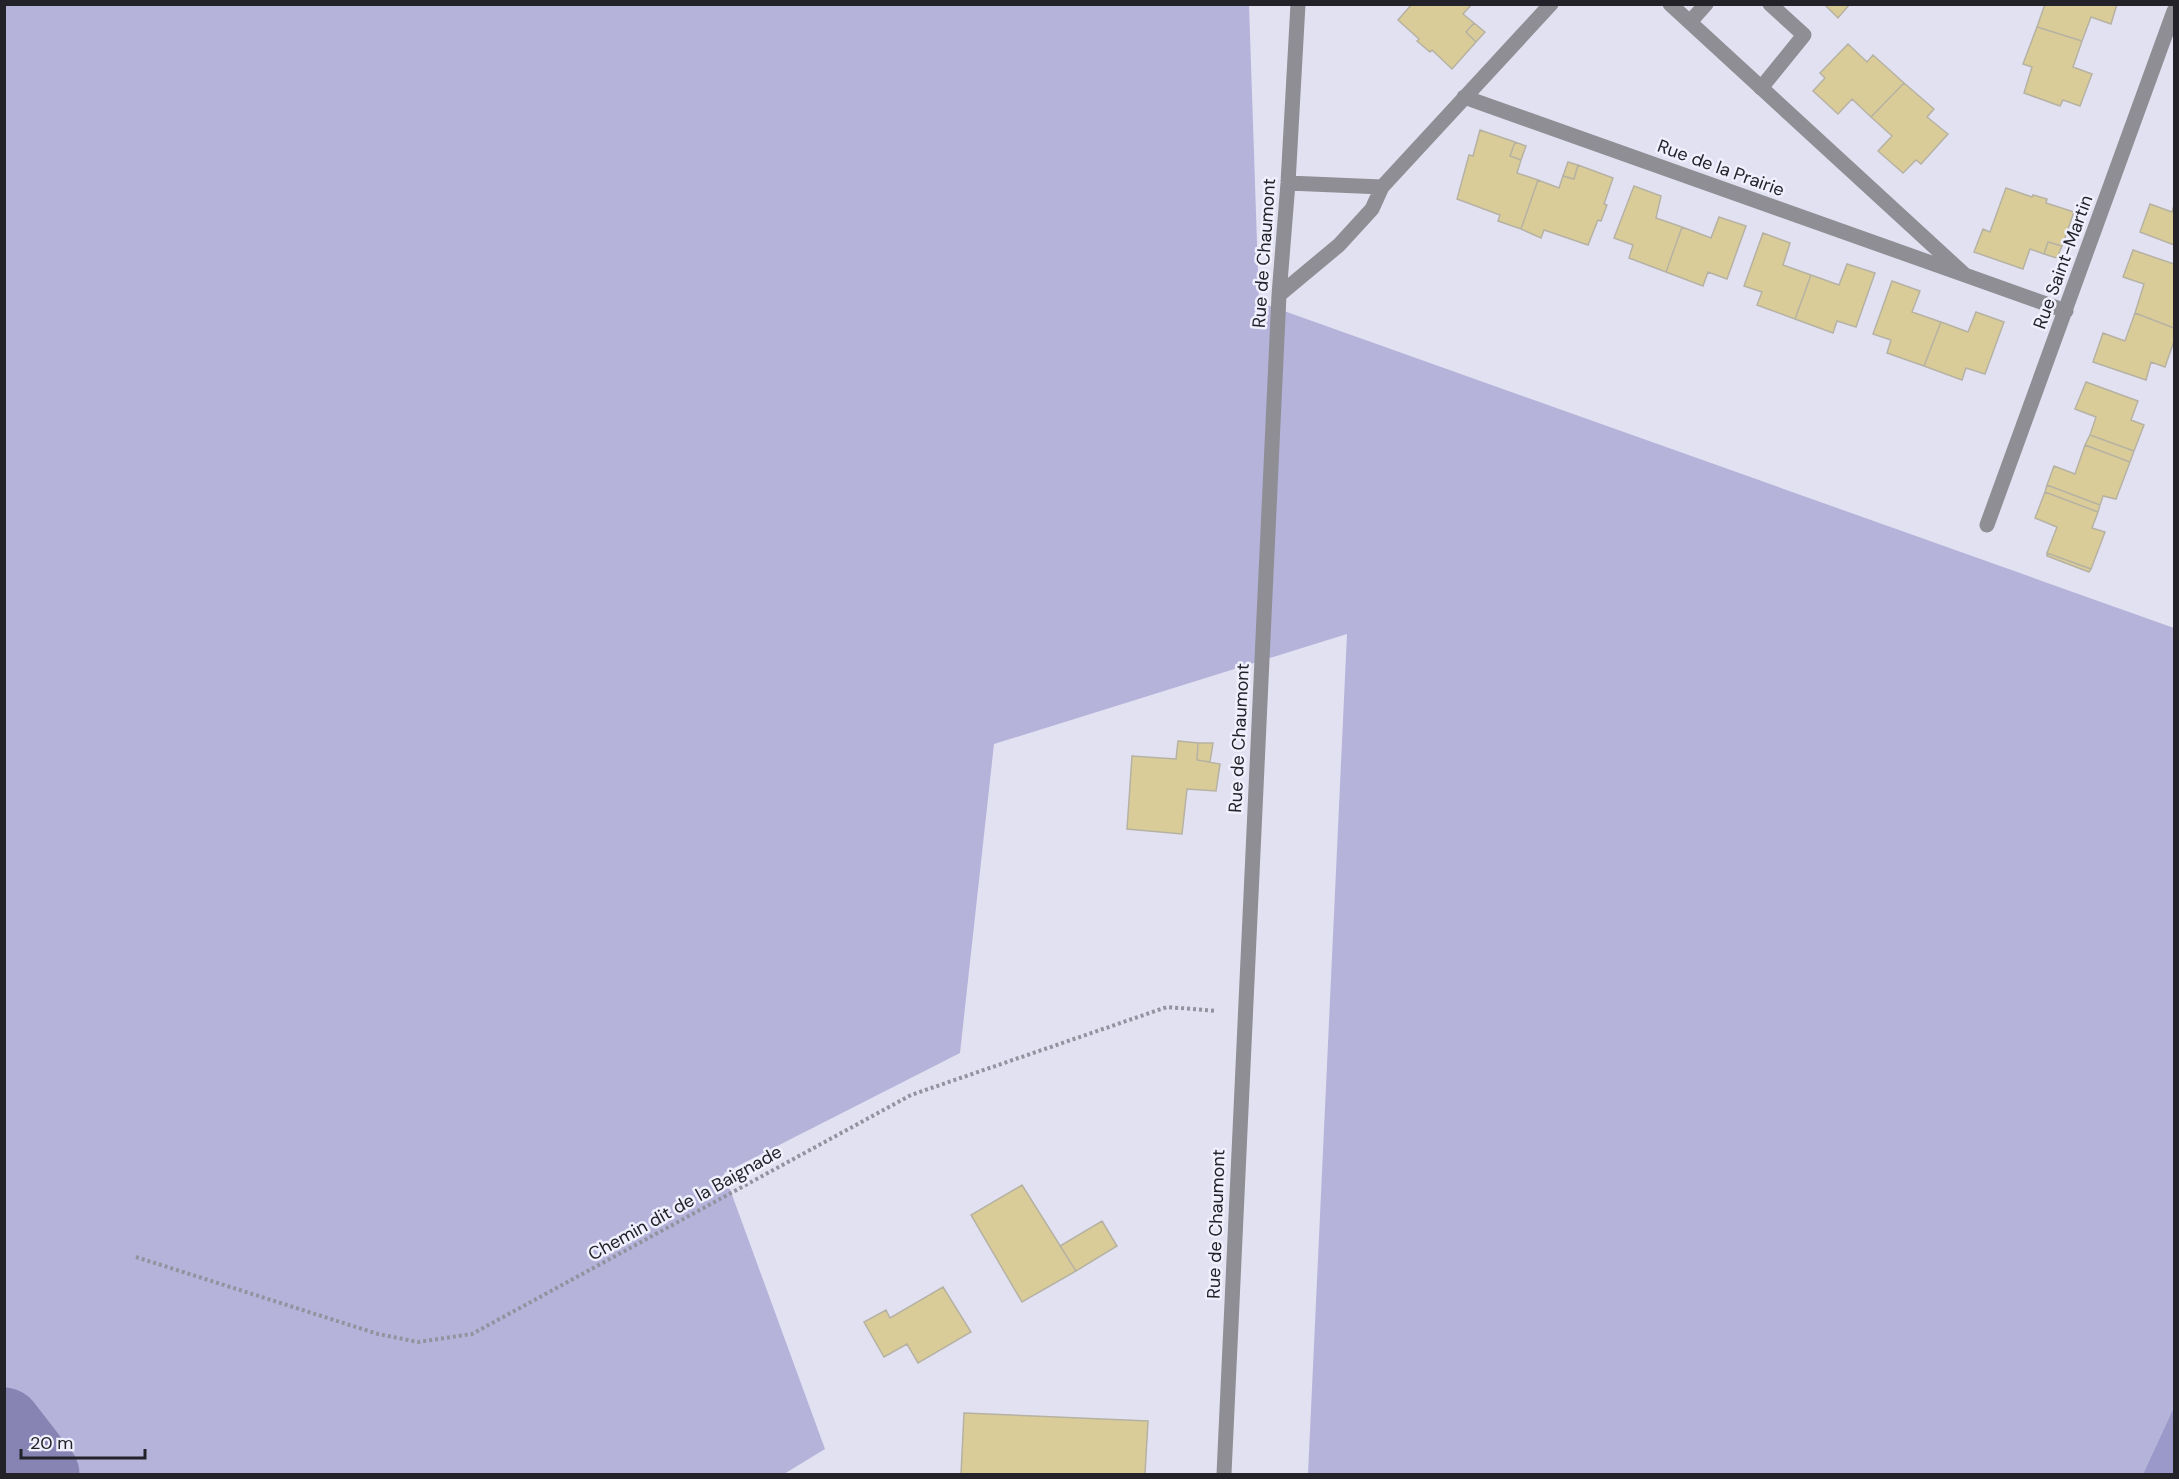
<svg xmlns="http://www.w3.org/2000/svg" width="2179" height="1479" viewBox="0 0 2179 1479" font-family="'DM Sans',sans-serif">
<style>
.green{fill:#b5b3da}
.forest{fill:#9b99c9}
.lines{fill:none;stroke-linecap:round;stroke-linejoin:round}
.river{stroke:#8784b3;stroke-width:75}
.building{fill:#dacc98;stroke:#b6b2a3;stroke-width:1.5}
.path{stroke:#93929e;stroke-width:4;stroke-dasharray:3 3;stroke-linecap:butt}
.lane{stroke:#8e8e94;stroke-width:15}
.street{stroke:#8e8e94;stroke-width:15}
.labels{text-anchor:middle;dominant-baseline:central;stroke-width:5;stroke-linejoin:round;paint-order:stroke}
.street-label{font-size:18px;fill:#222228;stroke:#efeffe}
</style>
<rect width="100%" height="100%" fill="#e2e1f1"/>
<path class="green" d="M5,5H1249L1259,302L2174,628V1407L2143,1474H1308L1347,634L994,744L960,1053L724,1173L825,1449L784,1474H5Z"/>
<path class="forest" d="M2174,1407V1474H2143Z"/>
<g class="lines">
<path class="river" d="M4,1425L42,1474"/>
</g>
<path class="building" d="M1412,4H1472L1463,14L1474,23L1466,32L1476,42L1452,69L1432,50L1430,52L1417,41L1419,39L1398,20Z
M1824,4H1850L1838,18Z
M2045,4H2117L2111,24L2091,17L2082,41L2037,27Z
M1474,23L1485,32L1476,42L1466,32Z
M2037,27L2082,41L2073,67L2092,74L2080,106L2063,100L2060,106L2024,93L2032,67L2023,64Z
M1848,44L1867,62L1873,55L1904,83L1871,117L1852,99L1838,114L1813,91L1825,78L1820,73Z
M1904,83L1934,109L1927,117L1948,134L1921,164L1916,160L1903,173L1878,151L1892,136L1871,117Z
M1480,130L1515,142L1510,156L1521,160L1517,173L1538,180L1521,229L1498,221L1500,215L1457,199L1469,155L1473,156Z
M1515,142L1526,146L1521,160L1510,156Z
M1568,162L1578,165L1574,179L1563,176Z
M1578,165L1613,178L1604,204L1607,205L1601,221L1598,220L1588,245L1544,230L1541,238L1521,229L1538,180L1559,188L1563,176L1574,179Z
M1634,186L1661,196L1656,218L1682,227L1666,272L1629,258L1633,245L1614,238Z
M2006,188L2032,197L2033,195L2047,199L2046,203L2074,212L2062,246L2048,242L2044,254L2030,249L2023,269L1974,252L1983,229L1990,232Z
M2150,204L2172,212L2174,205V245L2140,232Z
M1719,217L1746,226L1727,279L1708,272L1703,286L1666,272L1682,227L1711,238Z
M1763,233L1790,243L1783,265L1811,275L1795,319L1757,305L1762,292L1744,286Z
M2048,242L2062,246L2057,258L2044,254Z
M2133,250L2174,264V328L2135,313L2144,284L2123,277Z
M1847,264L1875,273L1856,327L1837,321L1833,333L1795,319L1811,275L1839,285Z
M1892,281L1920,291L1912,312L1941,322L1924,366L1887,353L1891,340L1873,334Z
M1976,312L2004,322L1985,374L1966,368L1962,380L1924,366L1941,322L1968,332Z
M2135,313L2174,328V341L2165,367L2151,362L2146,380L2093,362L2103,333L2125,341Z
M2086,382L2138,401L2131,420L2144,425L2134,451L2090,435L2096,417L2075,409Z
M2090,435L2134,451L2130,462L2085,445Z
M2085,445L2130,462L2116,499L2103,496L2100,505L2047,485L2054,466L2075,474Z
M2047,485L2100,505L2098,512L2045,492Z
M2045,492L2098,512L2092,528L2105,532L2091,569L2047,553L2057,527L2035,518Z
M2047,553L2091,569L2089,572L2047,556Z
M1178,741L1198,743L1197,760L1220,764L1216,791L1187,789L1182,834L1127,829L1132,756L1176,759Z
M1198,743H1213L1210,762L1197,760Z
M1022,1185L1076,1271L1022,1302L971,1215Z
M1102,1221L1117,1246L1076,1271L1060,1246Z
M943,1287L971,1332L918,1363L907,1344L884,1357L864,1322L886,1310L890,1318Z
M964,1413L1148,1421L1145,1474H961Z"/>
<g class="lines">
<path class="path" d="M136,1257L378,1334L418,1342L472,1334L911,1095L1167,1007L1217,1011"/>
<path class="lane" d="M1690,22L1706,4
M1761,88L1804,35L1770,4"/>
<path class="street" d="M1670,4L1965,275L2066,311
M1464,97L1965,275
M1288,183L1382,187
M1279,295L1339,245L1372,209L1382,187L1551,4
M1987,525L2174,11
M1224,1474L1279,295L1288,183L1298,4"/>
</g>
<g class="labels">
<g class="street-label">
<text transform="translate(1721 168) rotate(20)">Rue de la Prairie</text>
<text transform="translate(1264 253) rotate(-86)">Rue de Chaumont</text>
<text transform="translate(2063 262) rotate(-70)">Rue Saint-Martin</text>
<text transform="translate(1239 738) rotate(-87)">Rue de Chaumont</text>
<text transform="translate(685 1203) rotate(-29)">Chemin dit de la Baignade</text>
<text transform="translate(1216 1224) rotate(-88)">Rue de Chaumont</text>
</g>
</g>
<rect width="2179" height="1479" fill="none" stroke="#222228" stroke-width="12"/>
<path d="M21 1449v9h124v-9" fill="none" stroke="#222228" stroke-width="3"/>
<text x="30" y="1449" font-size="18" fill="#222228" stroke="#efeffe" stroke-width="4.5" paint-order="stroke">20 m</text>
</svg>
